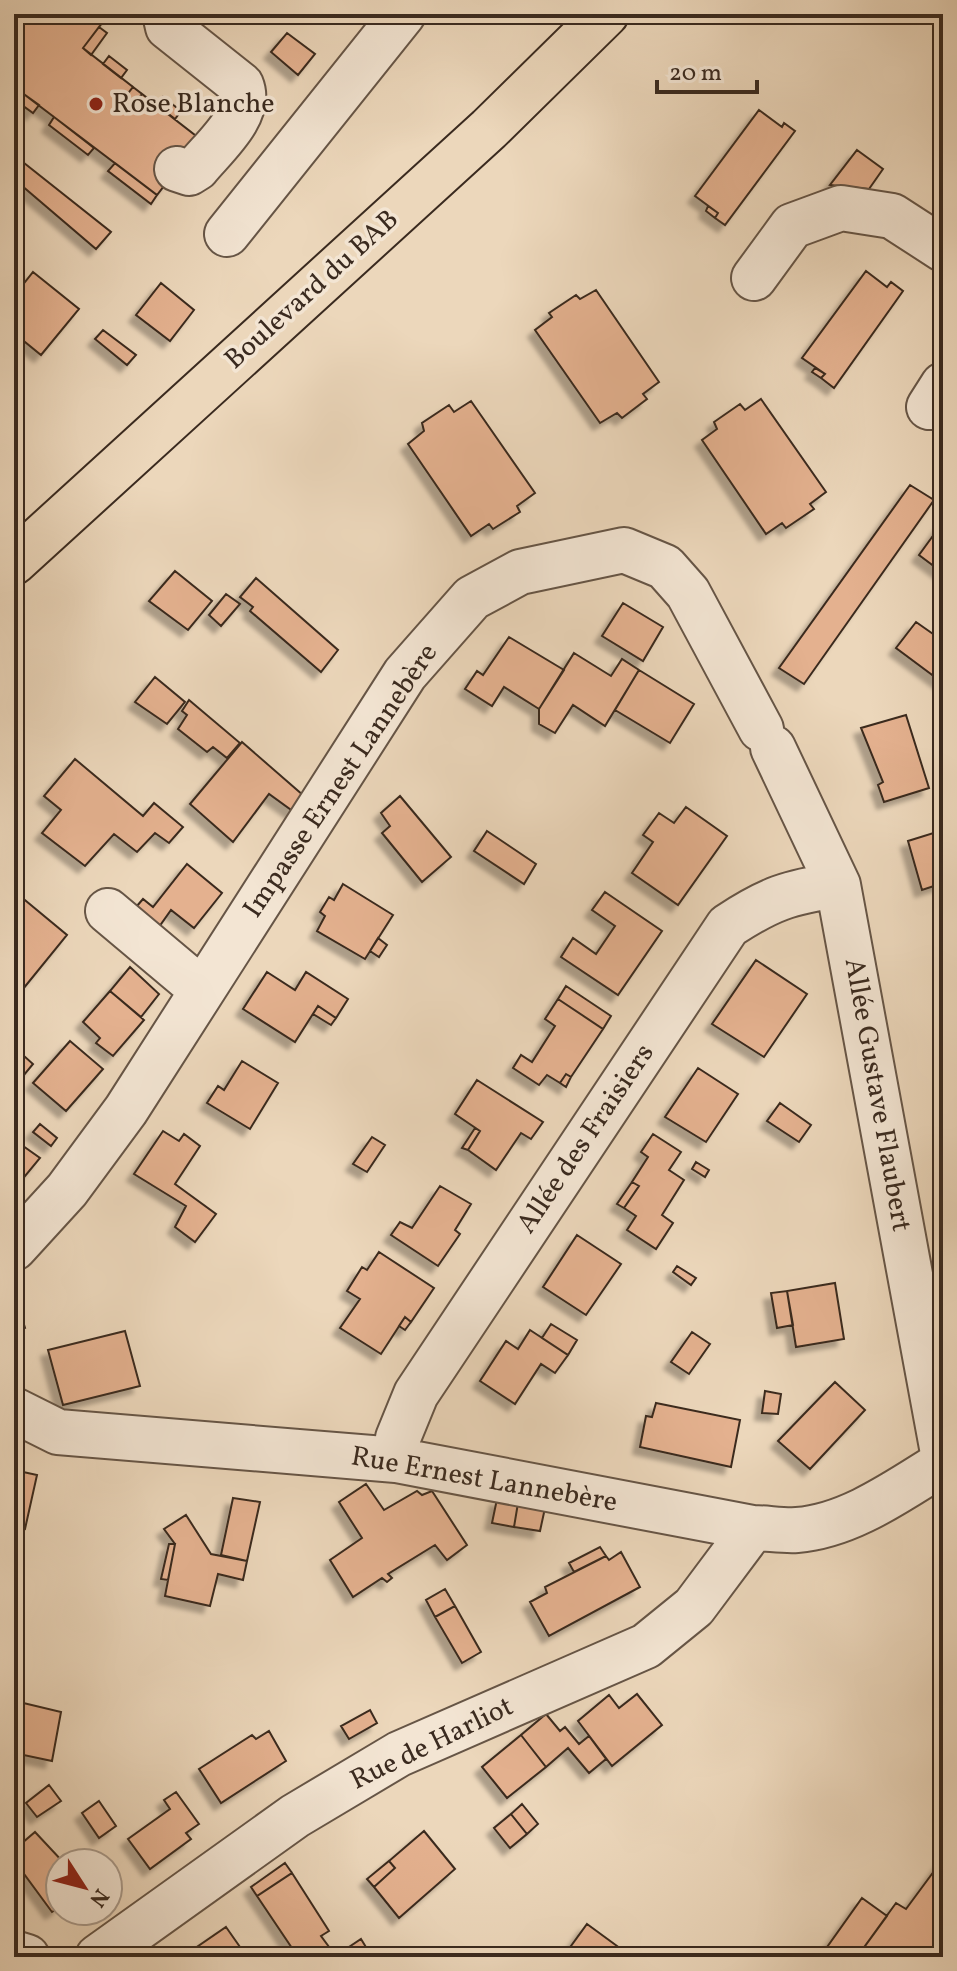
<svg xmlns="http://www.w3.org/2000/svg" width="957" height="1971" viewBox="0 0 957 1971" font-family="Vollkorn,serif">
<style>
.building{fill:#e4b18f;stroke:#3a2a1f;stroke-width:2;filter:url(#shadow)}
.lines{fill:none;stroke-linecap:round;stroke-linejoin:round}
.minor-casing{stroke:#665546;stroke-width:48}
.major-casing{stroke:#3a2a1f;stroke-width:48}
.minor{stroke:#f3e5d3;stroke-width:44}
.major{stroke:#ecd7bb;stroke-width:44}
.poi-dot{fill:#8f2418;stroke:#f3e5d3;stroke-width:3}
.labels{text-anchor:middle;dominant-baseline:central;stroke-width:7;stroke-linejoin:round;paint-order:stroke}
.poi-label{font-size:28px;fill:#3a2a1f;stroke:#f3e5d3;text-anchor:start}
.street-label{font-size:28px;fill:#3a2a1f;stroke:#f3e5d3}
</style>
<defs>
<filter id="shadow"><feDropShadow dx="-7" dy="7" stdDeviation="2" flood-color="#0004"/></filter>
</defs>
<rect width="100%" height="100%" fill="#ecd7bb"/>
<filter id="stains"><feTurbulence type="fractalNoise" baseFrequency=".0025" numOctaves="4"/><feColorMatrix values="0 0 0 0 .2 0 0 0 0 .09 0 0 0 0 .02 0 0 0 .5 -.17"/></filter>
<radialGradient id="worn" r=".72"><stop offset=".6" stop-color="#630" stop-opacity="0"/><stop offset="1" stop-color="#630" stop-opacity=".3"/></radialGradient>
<path class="building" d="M19,14H109L83,48L133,87L126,96L135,103L142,94L200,139L157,195L21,92L20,94L14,90V20Z
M99,27L107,33L91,55L83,48Z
M287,33L315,54L298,75L271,52Z
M109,56L127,70L121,78L103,64Z
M133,87L142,94L135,103L126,96Z
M21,92L39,105L33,113L15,100Z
M163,97L181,111L175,119L157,105Z
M759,110L782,127L784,123L795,131L725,225L715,218L718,213L695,196Z
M54,117L94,148L88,155L49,125Z
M857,150L883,169L869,189L830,185Z
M14,155L111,232L96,249L14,179Z
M115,163L157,195L151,204L108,171Z
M708,206L718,213L715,218L706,211Z
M866,271L887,287L891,282L903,291L834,388L821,378L825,374L802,358Z
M33,272L79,309L41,355L14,333V296Z
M161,283L194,310L170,341L136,315Z
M596,290L659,382L643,394L647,399L622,418L617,413L600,423L535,330L552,317L549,313L576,295L580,299Z
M103,330L136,355L127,365L95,339Z
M815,368L825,374L821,378L812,372Z
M761,399L826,492L810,504L814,509L786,528L782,523L766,534L702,440L717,429L714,422L740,404L745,410Z
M471,401L535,493L517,506L520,512L493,529L489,524L471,536L408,444L424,431L422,423L449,405L454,412Z
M910,485L934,500L804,684L779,668Z
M943,522V573L919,555Z
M175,571L212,601L188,630L149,601Z
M256,578L338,650L321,672L250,611L253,607L240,597Z
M226,594L240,604L221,626L209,615Z
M623,603L663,627L643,661L602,636Z
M916,622L943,641V683L896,648Z
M509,637L564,670L539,709L504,687L492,706L465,689L477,671L483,675Z
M574,653L611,676L622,659L639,670L605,726L573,705L555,733L539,724V709Z
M639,670L694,704L670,743L615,710Z
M155,677L185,702L167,724L135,702Z
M189,700L240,743L227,758L213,747L207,752L178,729L187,715L182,711Z
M906,715L929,788L884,802L878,785L883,782L861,728Z
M242,742L304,796L294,812L269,794L233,842L190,804Z
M75,759L143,816L154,803L183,827L169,843L155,833L137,852L114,834L85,866L42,833L61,810L44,796Z
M400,796L451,857L422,882L382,833L390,826L381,813Z
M686,807L727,836L678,905L632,873L653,842L643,835L659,813L674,823Z
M943,830V883L922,890L908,841Z
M487,831L536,864L524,884L474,851Z
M187,864L222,893L194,928L171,910L154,934L130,914L143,899L153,907Z
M343,884L393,915L365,959L317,931L325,916L320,912L329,897L334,900Z
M14,891L67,935L23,989L14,982Z
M605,892L662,931L618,995L561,957L573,938L596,954L615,926L592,910Z
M378,938L387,945L379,957L370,951Z
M756,960L807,994L764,1057L712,1024Z
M130,967L159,994L141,1017L110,991Z
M267,972L295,990L306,972L348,999L336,1018L318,1006L295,1042L243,1009Z
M566,986L611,1016L603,1029L558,999Z
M110,991L144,1020L113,1056L96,1043L100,1038L83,1022Z
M558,999L603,1029L571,1077L566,1074L560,1083L547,1075L539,1085L513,1068L521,1055L532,1062L555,1026L545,1019Z
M318,1006L336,1018L331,1025L313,1014Z
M70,1041L103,1069L66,1111L33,1083Z
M14,1047L33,1064L24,1075L14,1068Z
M242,1061L278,1083L250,1129L207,1103L218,1086L224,1090Z
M14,1068L24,1075L14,1087Z
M698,1068L738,1094L706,1142L665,1117Z
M566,1074L571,1077L566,1087L560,1083Z
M477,1080L543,1122L531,1139L521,1133L496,1170L468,1150L480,1131L455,1114Z
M780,1103L811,1125L799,1142L767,1121Z
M40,1124L57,1138L51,1146L33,1132Z
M475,1128L480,1131L468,1150L462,1148Z
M163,1131L179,1141L184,1134L200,1146L175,1184L216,1214L195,1242L175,1227L186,1206L134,1174Z
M653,1134L681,1152L669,1170L684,1180L662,1215L673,1223L656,1249L627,1230L636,1216L624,1208L639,1186L632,1182L648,1157L641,1152Z
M372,1137L385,1145L367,1172L353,1164Z
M16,1141L40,1158L21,1181L14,1176Z
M696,1162L709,1170L705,1177L692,1169Z
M632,1182L639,1186L624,1208L617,1204Z
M440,1186L471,1204L455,1230L460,1234L438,1266L391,1235L400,1222L412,1228Z
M577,1235L621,1264L586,1315L543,1287Z
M379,1252L434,1288L411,1322L405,1317L381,1354L340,1328L360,1299L347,1291L362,1267L367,1270Z
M677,1266L696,1278L691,1285L673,1272Z
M835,1283L844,1339L796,1347L787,1291Z
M787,1291L793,1325L777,1328L771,1293Z
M19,1308L25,1328L14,1332V1310Z
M405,1317L411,1322L405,1330L399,1326Z
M551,1324L577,1340L568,1355L542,1338Z
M530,1330L568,1355L555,1373L541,1364L515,1404L480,1381L506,1341L518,1349Z
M125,1331L140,1386L63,1405L48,1350Z
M692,1332L710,1344L689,1374L671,1362Z
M835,1382L865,1410L810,1469L778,1441Z
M765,1391L781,1394L778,1414L762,1413Z
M656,1403L740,1420L731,1467L640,1447L646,1416L652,1417Z
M14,1470L37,1475L25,1529L14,1526Z
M366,1484L384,1510L417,1491L422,1495L432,1491L467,1545L447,1560L435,1545L388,1574L392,1578L387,1582L382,1578L353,1597L330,1560L362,1538L339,1502Z
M233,1498L260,1502L247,1561L221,1555Z
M497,1499L518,1503L514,1527L492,1523Z
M518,1503L545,1508L540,1531L514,1527Z
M186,1515L211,1554L247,1561L243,1580L218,1574L210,1606L165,1596L175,1544L164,1529Z
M169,1544H175L168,1580L161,1579Z
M600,1547L606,1556L574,1572L569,1563Z
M621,1552L640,1587L549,1636L530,1602L547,1593L545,1587L606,1556L609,1560Z
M445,1589L455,1606L435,1617L426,1600Z
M455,1606L481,1652L462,1663L435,1617Z
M637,1694L662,1725L612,1766L578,1721L609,1695L619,1708Z
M15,1701L61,1712L52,1761L14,1753Z
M370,1710L377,1723L349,1739L341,1726Z
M546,1714L560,1731L565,1727L579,1744L589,1736L606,1759L589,1773L568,1748L546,1767L521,1735Z
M269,1731L286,1761L221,1803L199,1769L252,1735L256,1739Z
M521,1735L546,1767L507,1798L482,1767Z
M49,1785L61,1801L37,1817L26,1803Z
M176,1792L199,1824L186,1833L191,1839L150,1869L128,1839L170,1809L164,1800Z
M99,1801L116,1826L99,1838L82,1813Z
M522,1804L538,1824L527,1834L511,1814Z
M511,1814L527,1834L510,1848L494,1828Z
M424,1831L455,1869L399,1918L374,1887L395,1868L389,1861Z
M35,1832L64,1863H60V1907L52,1912L19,1867L23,1863L14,1850Z
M943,1859V1957H857L896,1903L906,1909Z
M389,1861L395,1868L374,1887L367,1879Z
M285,1863L292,1873L257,1896L251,1887Z
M292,1873L329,1931L321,1936L332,1951L323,1957H298L257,1896Z
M862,1898L887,1916L857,1957H820Z
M587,1924L632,1957H563Z
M226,1927L247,1957H195L191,1951Z
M361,1939L372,1957H351L346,1949Z
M146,1948L153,1957H133Z"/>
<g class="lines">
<defs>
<path id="minor" d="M165,14L168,27L241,85C253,114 215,146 197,168L189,173L177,169
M227,234L403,14
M754,278L792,226L841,208L892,216L943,249
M929,407L943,385
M773,748L838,885L943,1453
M108,911L202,990
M14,1248L67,1190L126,1110L405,674L472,598L520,572L624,550L665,567L688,593L761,729
M14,1410L58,1432L396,1460L753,1528C767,1528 783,1531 797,1530C850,1526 899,1490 943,1463
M396,1460L398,1438L416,1394L728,926C769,899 789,892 838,885
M14,1953L27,1957
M98,1957L295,1816L399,1754L646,1646L694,1607L753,1528"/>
<path id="major" d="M14,562L489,129L606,14"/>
</defs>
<use href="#minor" class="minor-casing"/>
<use href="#major" class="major-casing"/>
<use href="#minor" class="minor"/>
<use href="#major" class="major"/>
</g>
<circle class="poi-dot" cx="96" cy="104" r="8"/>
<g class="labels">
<g class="poi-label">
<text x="112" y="104">Rose Blanche</text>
</g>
<g class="street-label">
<text transform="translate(312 290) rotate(-42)">Boulevard du BAB</text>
<text transform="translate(341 781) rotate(-56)">Impasse Ernest Lannebère</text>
<text transform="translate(877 1095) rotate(80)">Allée Gustave Flaubert</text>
<text transform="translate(586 1139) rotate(-56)">Allée des Fraisiers</text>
<text transform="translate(484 1480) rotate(10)">Rue Ernest Lannebère</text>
<text transform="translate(432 1744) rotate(-26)">Rue de Harliot</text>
</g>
</g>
<rect width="957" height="1971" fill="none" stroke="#ecd7bb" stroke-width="48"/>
<rect x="16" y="16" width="925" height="1939" fill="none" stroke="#3a2a1f" stroke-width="4"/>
<rect x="24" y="24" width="909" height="1923" fill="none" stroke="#3a2a1f" stroke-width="2"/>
<g transform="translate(84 1887) rotate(126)"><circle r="38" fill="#f3e5d3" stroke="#a99a8b" stroke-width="2"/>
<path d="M0-6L14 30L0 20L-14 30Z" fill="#8f2418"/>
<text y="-12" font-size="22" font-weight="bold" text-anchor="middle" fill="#3a2a1f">N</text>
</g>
<path d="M657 80v12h100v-12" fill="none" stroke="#3a2a1f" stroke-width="4"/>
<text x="669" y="80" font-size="24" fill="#3a2a1f" stroke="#f3e5d3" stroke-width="6" paint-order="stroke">20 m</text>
<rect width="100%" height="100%" filter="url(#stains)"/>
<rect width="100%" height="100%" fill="url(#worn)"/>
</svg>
